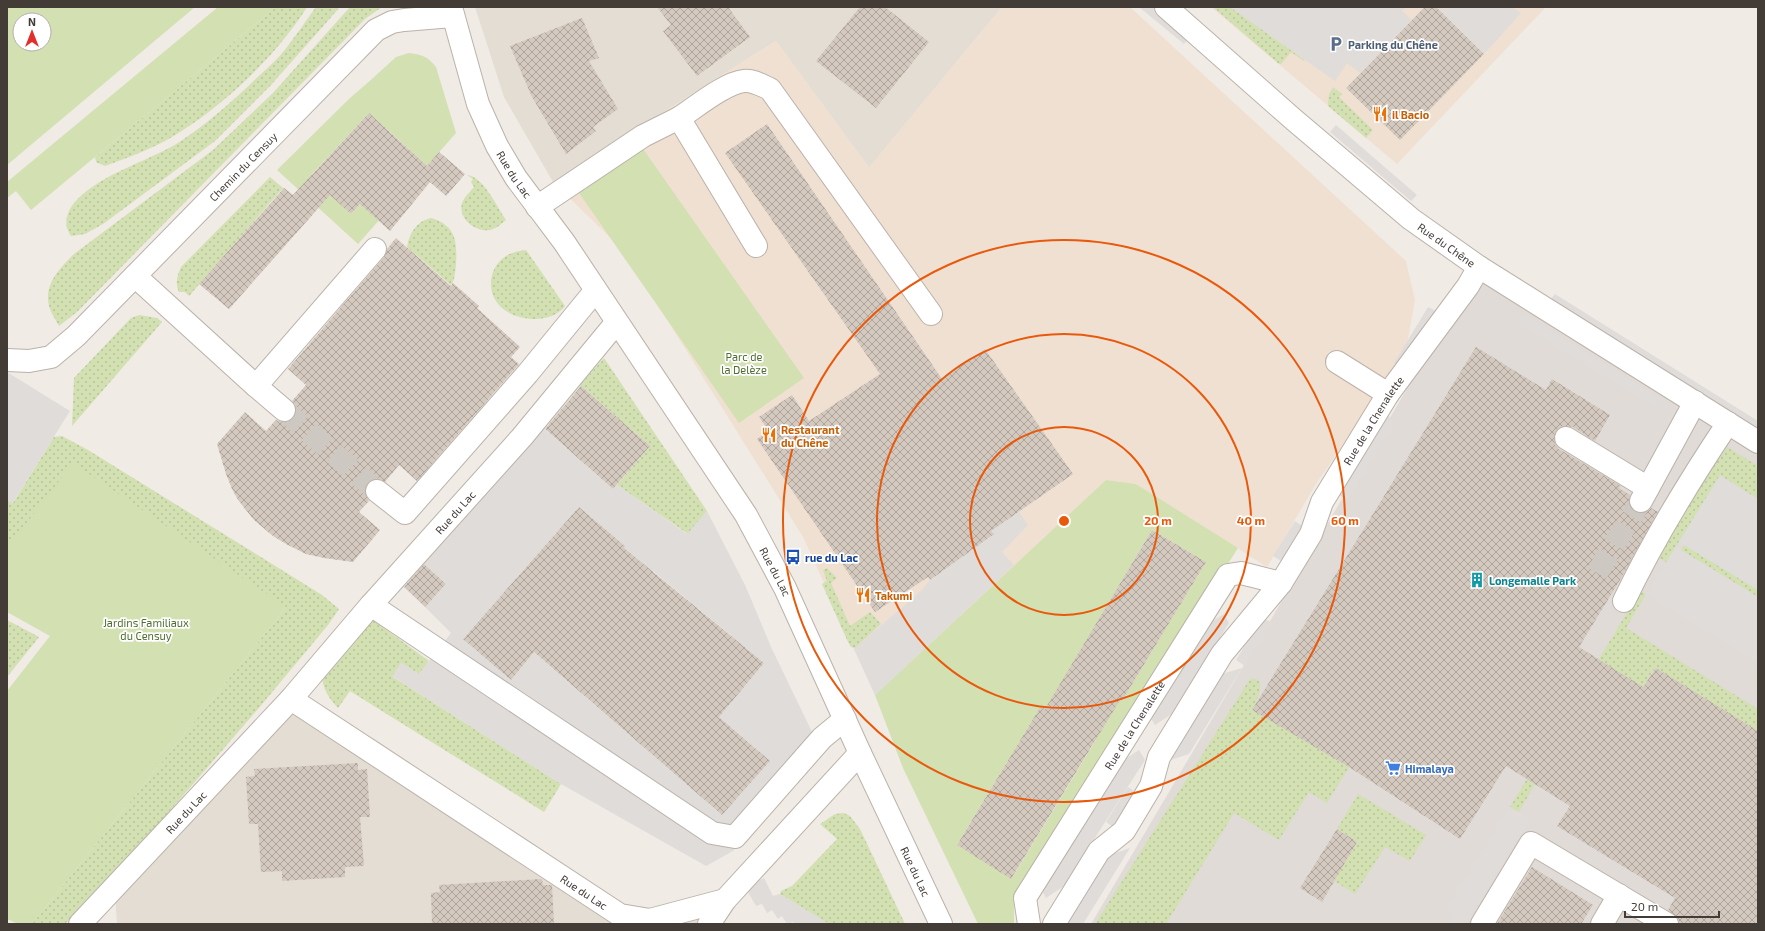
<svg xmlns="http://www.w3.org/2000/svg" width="1765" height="931" viewBox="0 0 1765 931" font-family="'Exo 2',sans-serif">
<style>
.residential{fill:#e4ddd4}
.commercial{fill:#f0e0d2}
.industrial{fill:#e0dbd7}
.grass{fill:url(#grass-dots)}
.green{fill:#d2e0b2;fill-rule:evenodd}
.parking{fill:#dfdcda;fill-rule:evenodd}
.building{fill:url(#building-cross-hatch)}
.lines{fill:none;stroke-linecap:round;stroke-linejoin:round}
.minor-tunnel{stroke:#cdc8c2;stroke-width:22;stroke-dasharray:22 11;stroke-linecap:butt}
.minor-casing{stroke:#bbb2a9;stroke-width:24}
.minor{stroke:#fff;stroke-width:22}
.ring{fill:none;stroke:#e8590c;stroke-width:2}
.labels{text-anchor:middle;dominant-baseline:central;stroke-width:3.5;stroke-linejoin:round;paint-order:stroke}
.service-label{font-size:11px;font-weight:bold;fill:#4e5e75;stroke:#fff;text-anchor:start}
.food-label{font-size:11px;font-weight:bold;fill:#c56008;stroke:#fff;text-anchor:start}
.street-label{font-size:11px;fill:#423b36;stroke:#fff}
.park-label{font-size:11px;fill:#4f6d30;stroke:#fff}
.transit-label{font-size:11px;font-weight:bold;fill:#164399;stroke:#fff;text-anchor:start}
.culture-label{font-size:11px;font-weight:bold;fill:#0d838f;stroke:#fff;text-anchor:start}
.shop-label{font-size:11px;font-weight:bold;fill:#366cbe;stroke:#fff;text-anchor:start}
.centre{fill:#e8590c;stroke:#fff;stroke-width:2}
.ring-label{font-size:12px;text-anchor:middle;font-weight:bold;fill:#e8590c;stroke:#fff;stroke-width:3.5;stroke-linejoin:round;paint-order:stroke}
</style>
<defs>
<pattern id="grass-dots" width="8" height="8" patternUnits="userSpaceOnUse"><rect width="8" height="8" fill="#d2e0b2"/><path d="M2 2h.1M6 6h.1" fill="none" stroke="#b6c19a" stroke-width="1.8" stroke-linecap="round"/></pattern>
<pattern id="building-cross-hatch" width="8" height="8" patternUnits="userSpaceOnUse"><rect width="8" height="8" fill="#d4c9bf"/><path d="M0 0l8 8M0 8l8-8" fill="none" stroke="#aea49c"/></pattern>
</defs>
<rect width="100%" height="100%" fill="#f0ebe5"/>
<path class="residential" d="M475,7H1002L869,168L776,41L553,182L504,97Z
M272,709L373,738L632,913H689L707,924H117L114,879Z"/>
<path class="commercial" d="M1002,7H1130L1406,261L1415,300L1405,355L1316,484L1267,567L1136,484L1106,480L875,695L803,537L624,251L553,182L776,41L869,167Z
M1211,7H1546L1397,164Z"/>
<path class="industrial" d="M1479,267L1758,428V924H1091Z"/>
<path class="grass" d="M276,7H307C278,54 226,103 180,132C157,147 130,157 105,166L96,162L95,157Z
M316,7H340L271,85L215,141L103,224L85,234L71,236C60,221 70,205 83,194C111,170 150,161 181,141C210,122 235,99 260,75C268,67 277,60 284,51C295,37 305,22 316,7Z
M350,7H382L365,19L77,312L59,326C56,320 52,315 50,309C42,286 59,269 74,254L213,150L273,93Z
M1213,7H1230L1305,60L1304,61L1291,52L1281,64H1279Z
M1333,87L1342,94L1339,97L1373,130L1366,138L1328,106L1329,94Z
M467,175C483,176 497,207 506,220C501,224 496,229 490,230C474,233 454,215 464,199C467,194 471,191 474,187L471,182L473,179Z
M270,177L283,188L189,296L185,292H179C175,283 177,276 181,267Z
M431,218C457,226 457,242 456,265C455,271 455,281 451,285L407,247C409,233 417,221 431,218Z
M526,250L565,306C551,325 514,322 499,305C486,290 489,267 506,256C512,252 519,251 526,250Z
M139,315L157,318L162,322L72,426L74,378L131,318Z
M604,358L707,511L688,534L617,485L650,446L580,385Z
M62,436L88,450L322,595L339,609L328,625L258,709L148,836L92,894L65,924H32L286,607L7,548V500L13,503L54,437Z
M1727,447L1758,466V499L1720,476L1666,562L1655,556L1716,458L1719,460Z
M1684,545L1758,590V597L1681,550Z
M827,568L837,578L831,583L850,626L870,612L881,624L855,648L851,647L848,642L822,584L827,581L823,570Z
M1640,591L1646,594L1626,628L1758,709V731L1655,668L1643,687L1535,784L1519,812L1510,807Z
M369,617L429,661L419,674L401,663L393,677L561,784L544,812L350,691L338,708C329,698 323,690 322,676Z
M7,620L39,637L7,677Z
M1250,679C1269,676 1256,701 1253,710L1349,767L1327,803L1309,792L1279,840L1234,813L1166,924H1095Z
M1358,794L1426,835L1410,861L1385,847L1355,894L1334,881L1357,842L1337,829Z
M844,813L850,816L860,829L905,924H829L780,894L781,891L792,886L837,839L820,824L835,814Z"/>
<path class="green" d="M7,7H195L7,165ZM20,20H44V44H20Z
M218,7H276L31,210L16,191L7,198V182Z
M409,53C423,55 427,56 436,67L456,133L358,244L277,170L350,98L372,79L396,57ZM369,113L410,150L351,214L310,176Z
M641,146L804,378L739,423L577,190Z
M73,463L286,607L32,924H18L7,919V691L50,636L7,612V548Z
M1106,480L1136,484L1238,548L1014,897V924H978L903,768L875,695ZM1152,530L1206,562L1122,701L1069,670ZM1041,706L1096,740L1012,878L957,845Z"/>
<path class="parking" d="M1139,7H1153L1190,37L1184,44Z
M1230,7H1406L1402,11L1412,20L1360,73L1347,63L1335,81Z
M1436,7H1512L1521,13L1484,54Z
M1336,125L1417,195L1411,201L1330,132Z
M1555,294L1758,421V434L1549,302Z
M1428,307L1436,311L1402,368L1394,363Z
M1522,313L1661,399L1656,408L1516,322Z
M7,372L70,411L12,504L7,500Z
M931,386L1028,525L1002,552L1014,565L875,695L854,649L921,591L930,580L993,534L903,406Z
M1388,416L1396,421L1347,500L1339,495Z
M542,427L613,489L617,485L687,534L707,511L745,585L772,649L813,734L820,755L733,851L706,866L561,784L392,676L401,663L419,674L451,633L425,607L446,584L423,563ZM579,507L625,546L580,598L607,623L653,571L764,663L719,717L770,761L722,815L534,652L511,680L463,639Z
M1720,475L1758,499V590L1679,542Z
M1295,521L1302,526L1281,561L1273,556Z
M1676,547L1758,597V663L1646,594Z
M1224,614L1229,623L1173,713L1155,725L1150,717L1206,625Z
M1262,617L1272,623L1245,666L1236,660Z
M1242,668L1189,754L1164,762L1218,675Z
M1139,750L1145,760L1064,886L1046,898L1042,890L1121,762Z
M1128,787L1137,793L1115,828L1106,822Z
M1510,807L1530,819L1467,922L1461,918L1462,924H1448L1453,916L1445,911Z
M1130,848L1083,924H1063L1104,857Z
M764,878L773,896L780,894L829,924H794L793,922L787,924L782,916L778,919L772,910L767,913L762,904L756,906L745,887Z"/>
<path class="building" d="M657,7H728L750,37L697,76L663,31L671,25Z
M860,7H885L929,42L876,108L816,61Z
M1425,7H1436L1484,54L1400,140L1346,88Z
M582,18L599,58L589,61L618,109L593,127L596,131L566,154L532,97L510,46Z
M369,113L427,166L439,152L465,174L446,196L430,182L390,231L360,204L351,214L330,195L229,309L199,284L284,188L293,195Z
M767,124L942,379L985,349L1073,474L991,531L994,534L930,580L928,577L875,612L757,439L769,431L759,417L792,395L809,421L880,374L725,153Z
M396,238L451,286L453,283L479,306L477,308L520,347L511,357L519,364L417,481L399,465L385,482L378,479H373L367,483L365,490L366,496L369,501L359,512L380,530L353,562L324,558L306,554L286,544L273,536L254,520L238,500L232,489L226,474L217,444L245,412L266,431L276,420L282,422H288L293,418L296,412V406L292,401L306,385L288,369L384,257L387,249Z
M1476,347L1546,390L1552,379L1610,415L1595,441L1573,427L1566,426L1560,427L1556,431L1554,437L1555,444L1559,449L1621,486L1619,488L1630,495L1629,502L1630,507L1635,512L1642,513L1647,512L1651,508L1658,512L1620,580L1579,647L1643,687L1656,668L1758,731V924H1679L1678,918L1668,910L1675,898L1557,826L1570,806L1506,766L1460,839L1349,767L1252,710Z
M581,386L650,446L613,489L545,429Z
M579,507L625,546L624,548L764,663L719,717L770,761L722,815L534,652L511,680L463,639Z
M1152,530L1206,562L1122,701L1120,700L1011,879L957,845L1041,706L1045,709Z
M424,564L446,584L425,607L404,587Z
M358,763V770L367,769L370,817H360L364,866L345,867V877L282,881V871L261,872L258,824H249L246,777L255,776L254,769Z
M1337,829L1357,842L1322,902L1300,888Z
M1532,867L1593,905L1581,924H1497Z
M542,879L543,885H552L554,924H432L431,893L440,892L439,885Z"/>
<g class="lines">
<path class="minor-tunnel" d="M284,410L377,491
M1597,573L1641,501"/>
<defs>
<g id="minor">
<path id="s1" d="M451,7L478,104L497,146L516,178L564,242L746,515L785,588L860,753L941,924"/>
<path id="s2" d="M1166,7L1293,119L1411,219L1479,267L1758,442"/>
<path d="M679,118C696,107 725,83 744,81C753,80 761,85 770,89L931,314"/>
<path d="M537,207L643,136L679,118L756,246"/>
<path d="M135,276L256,386L375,249"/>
<path id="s3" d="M7,360L29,361L51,357L76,336L376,30L392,22L404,20L453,16"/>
<path d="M1337,362L1388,394"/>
<path d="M256,386L284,410"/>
<path d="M1566,438L1648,488"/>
<path d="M377,491L405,513L528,373L595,291"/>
<path d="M1641,501L1695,402"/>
<path d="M1624,601C1653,540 1690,480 1728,423"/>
<path d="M371,605L712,833L735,837L822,738L845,719"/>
<path id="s4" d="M291,699L620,915L650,920L725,900L860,753"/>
<path id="s5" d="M80,924L291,699L371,605L522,437L616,323"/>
<path d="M709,924L725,900"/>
<path id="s6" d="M1029,924L1025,898L1228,575L1241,573L1281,583"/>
<path id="s7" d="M1054,924L1099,851L1124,831L1151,786L1159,757L1222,654L1281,583L1311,534L1322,502L1388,394L1468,286L1479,267"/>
<path d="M1482,924L1531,843L1667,924"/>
<path d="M1602,924L1619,895"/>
</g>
</defs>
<use href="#minor" class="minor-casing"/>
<use href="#minor" class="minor"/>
</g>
<g class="ring">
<circle cx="1064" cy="521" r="94"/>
<circle cx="1064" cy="521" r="187"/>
<circle cx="1064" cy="521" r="281"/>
</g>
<defs>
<symbol id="parking-bare" viewBox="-9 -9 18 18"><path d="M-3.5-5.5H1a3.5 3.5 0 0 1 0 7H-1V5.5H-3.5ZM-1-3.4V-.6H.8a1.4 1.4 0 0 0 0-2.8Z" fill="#5c6f8a" stroke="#fff" stroke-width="2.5" paint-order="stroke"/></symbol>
<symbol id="restaurant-bare" viewBox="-9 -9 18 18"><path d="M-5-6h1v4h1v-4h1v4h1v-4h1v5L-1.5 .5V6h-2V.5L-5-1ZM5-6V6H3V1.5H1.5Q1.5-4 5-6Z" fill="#e8710a" stroke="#fff" stroke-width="2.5" paint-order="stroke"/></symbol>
<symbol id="bus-bare" viewBox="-9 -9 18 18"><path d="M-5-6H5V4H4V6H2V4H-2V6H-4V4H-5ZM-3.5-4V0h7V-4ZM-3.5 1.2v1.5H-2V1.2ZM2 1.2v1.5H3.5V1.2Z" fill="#1a4fb4" stroke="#fff" stroke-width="2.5" paint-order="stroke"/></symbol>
<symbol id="building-bare" viewBox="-9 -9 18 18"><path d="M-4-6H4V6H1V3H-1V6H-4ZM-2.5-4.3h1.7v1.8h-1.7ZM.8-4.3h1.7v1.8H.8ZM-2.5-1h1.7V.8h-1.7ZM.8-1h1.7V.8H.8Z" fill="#0f9aa8" stroke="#fff" stroke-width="2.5" paint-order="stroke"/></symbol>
<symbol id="supermarket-bare" viewBox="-9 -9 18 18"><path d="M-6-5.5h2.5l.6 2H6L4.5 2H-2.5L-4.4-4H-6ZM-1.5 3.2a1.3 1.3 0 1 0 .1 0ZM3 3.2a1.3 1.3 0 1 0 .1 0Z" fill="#3f7fe0" stroke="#fff" stroke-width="2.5" paint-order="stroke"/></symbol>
</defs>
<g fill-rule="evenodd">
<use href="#parking-bare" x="1325" y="33" width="22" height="22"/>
<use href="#restaurant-bare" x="1369" y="103" width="22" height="22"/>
<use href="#restaurant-bare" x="758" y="424" width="22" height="22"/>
<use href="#bus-bare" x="782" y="546" width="22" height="22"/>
<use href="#building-bare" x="1466" y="569" width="22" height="22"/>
<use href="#restaurant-bare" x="852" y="584" width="22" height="22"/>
<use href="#supermarket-bare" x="1382" y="757" width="22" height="22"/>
</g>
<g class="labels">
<g class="service-label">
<text x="1348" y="44">Parking du Chêne</text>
</g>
<g class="food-label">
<text x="1392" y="114">il Bacio</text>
<text x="781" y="429">Restaurant<tspan x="781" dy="13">du Chêne</tspan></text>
<text x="875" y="595">Takumi</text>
</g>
<g class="street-label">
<text stroke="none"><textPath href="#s3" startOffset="315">Chemin du Censuy</textPath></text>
<text stroke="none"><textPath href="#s1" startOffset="180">Rue du Lac</textPath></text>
<text stroke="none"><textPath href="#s2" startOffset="368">Rue du Chêne</textPath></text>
<text stroke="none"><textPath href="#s7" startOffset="601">Rue de la Chenalette</textPath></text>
<text stroke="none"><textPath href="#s5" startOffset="557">Rue du Lac</textPath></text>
<text stroke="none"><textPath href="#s1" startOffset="656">Rue du Lac</textPath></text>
<text stroke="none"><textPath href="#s6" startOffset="231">Rue de la Chenalette</textPath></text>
<text stroke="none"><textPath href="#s5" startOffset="154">Rue du Lac</textPath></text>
<text stroke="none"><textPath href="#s1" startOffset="987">Rue du Lac</textPath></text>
<text stroke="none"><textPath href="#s4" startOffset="351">Rue du Lac</textPath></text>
</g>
<g class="park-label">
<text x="744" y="356">Parc de<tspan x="744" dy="13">la Delèze</tspan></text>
<text x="146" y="622">Jardins Familiaux<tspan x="146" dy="13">du Censuy</tspan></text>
</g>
<g class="transit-label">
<text x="805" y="557">rue du Lac</text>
</g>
<g class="culture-label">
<text x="1489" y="580">Longemalle Park</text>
</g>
<g class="shop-label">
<text x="1405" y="768">Himalaya</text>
</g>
</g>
<circle cx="1064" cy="521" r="6" class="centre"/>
<g class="ring-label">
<text x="1158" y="525">20 m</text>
<text x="1251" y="525">40 m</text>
<text x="1345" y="525">60 m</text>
</g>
<rect width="1765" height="931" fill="none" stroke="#423b36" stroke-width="16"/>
<g transform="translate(32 32)"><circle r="19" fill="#ffffff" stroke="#b3b1af"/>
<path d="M0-3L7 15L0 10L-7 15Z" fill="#e12f2c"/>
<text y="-6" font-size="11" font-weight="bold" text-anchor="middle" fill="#423b36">N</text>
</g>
<path d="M1625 911v6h94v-6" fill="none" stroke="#423b36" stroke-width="2"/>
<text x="1631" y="911" font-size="12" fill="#423b36" stroke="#ffffff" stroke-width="3" paint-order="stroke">20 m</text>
</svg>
